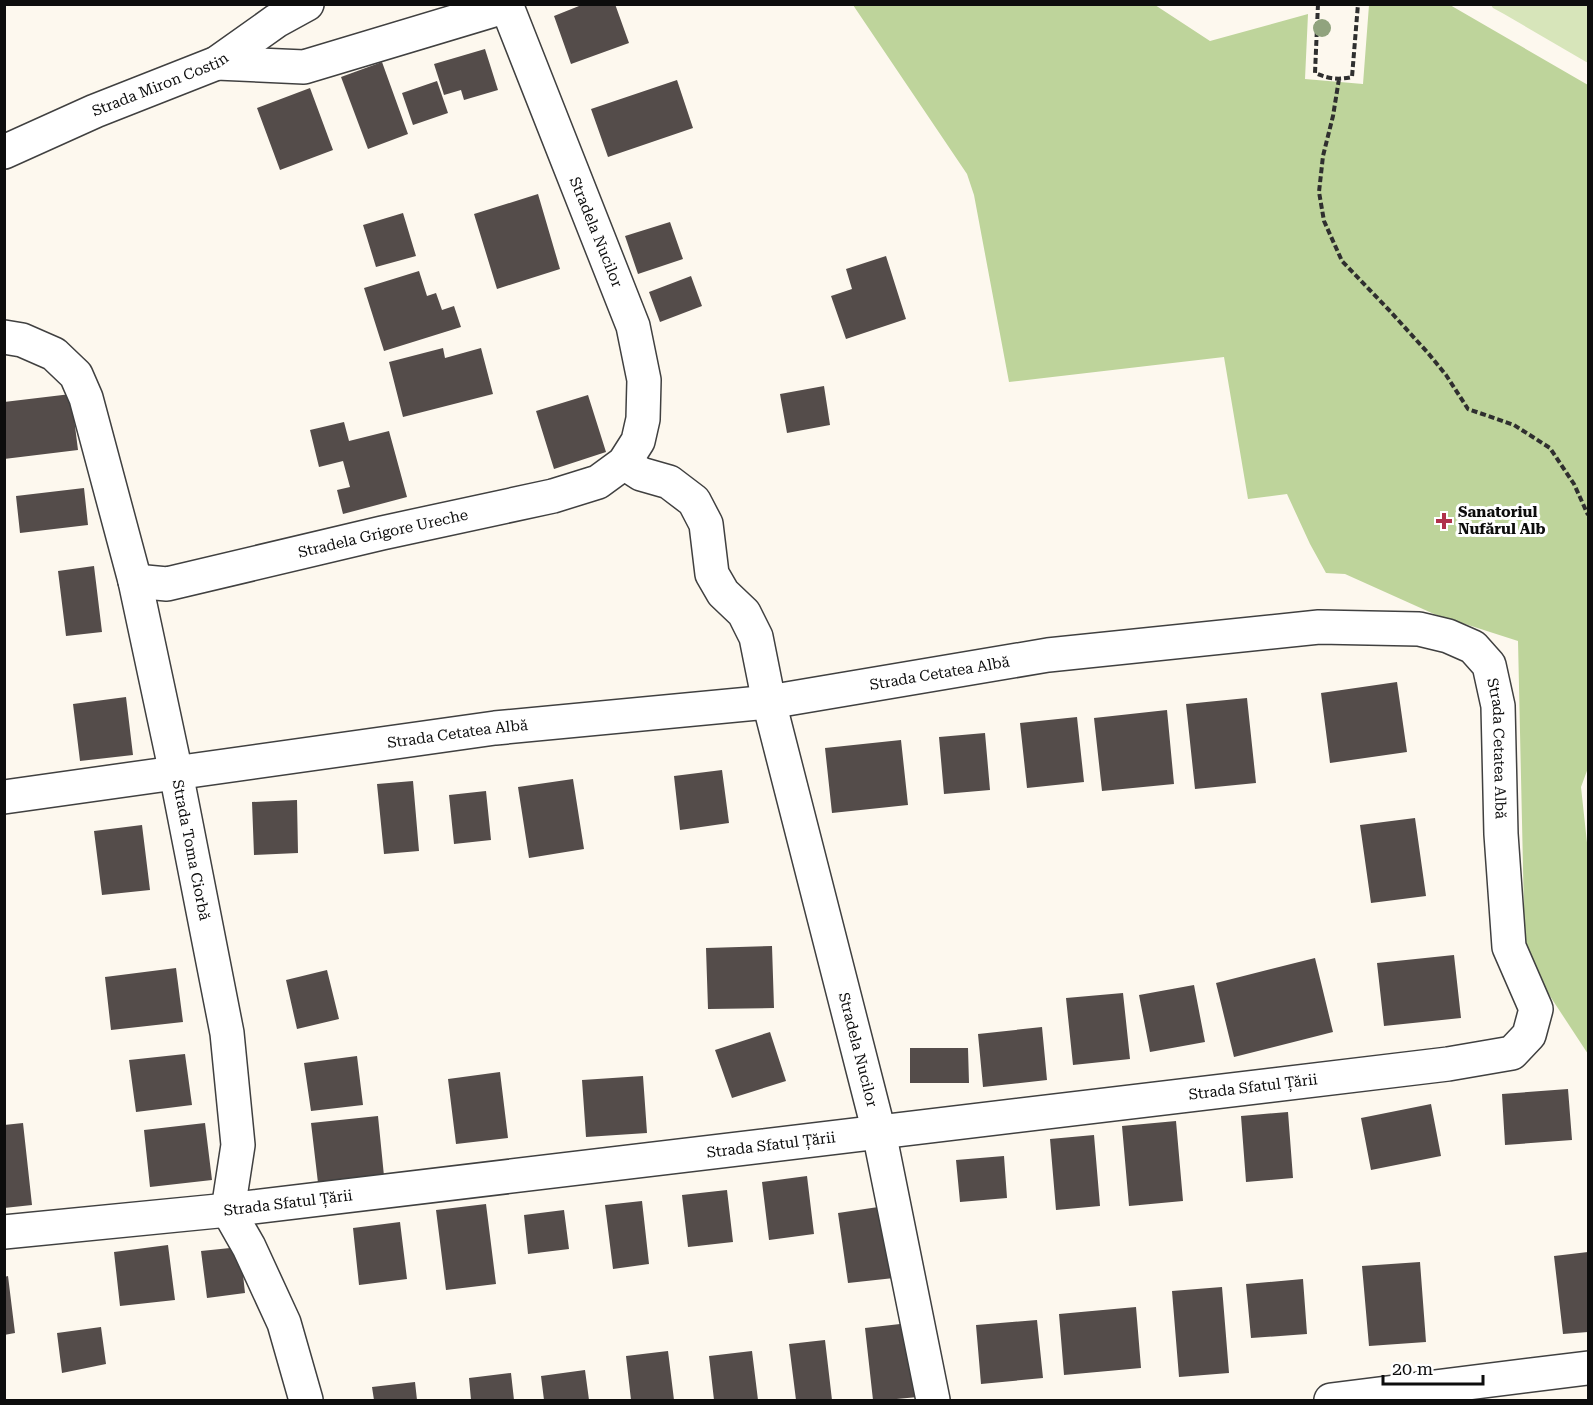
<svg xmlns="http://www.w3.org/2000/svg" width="1593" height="1405" viewBox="0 0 1593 1405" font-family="'Roboto Serif',serif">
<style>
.green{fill:#d7e5ba}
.forest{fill:#bed49b}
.building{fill:#544c4a}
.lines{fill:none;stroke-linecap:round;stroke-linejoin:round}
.minor-casing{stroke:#404040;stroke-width:36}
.path{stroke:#2f2f2f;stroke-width:4;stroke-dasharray:6 3;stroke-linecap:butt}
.minor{stroke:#fff;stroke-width:33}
.tree{fill:#91a37e}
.poi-dot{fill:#b0314b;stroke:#fff;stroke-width:2}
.labels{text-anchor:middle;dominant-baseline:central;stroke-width:6;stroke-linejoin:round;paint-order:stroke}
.street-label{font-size:15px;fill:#0d0d0d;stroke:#fff}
.poi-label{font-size:15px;font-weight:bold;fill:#0d0d0d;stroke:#fff;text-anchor:start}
</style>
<rect width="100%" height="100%" fill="#fdf8ee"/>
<path class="green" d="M1491,5H1587L1588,6V63L1504,14L1493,8Z"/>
<path class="forest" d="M853,5H1155L1210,41L1308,14L1305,79L1363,84L1369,5H1450L1588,85V768L1581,787L1588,852V1054L1525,958L1518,641L1434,614L1345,574L1326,573L1310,544L1287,494L1248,499L1224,357L1009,382L974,195L967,174Z"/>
<path class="building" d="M584,4H615L629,43L571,64L554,16Z
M485,49L498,90L464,100L461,90L444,95L434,64Z
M382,62L408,134L368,149L341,77Z
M677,80L693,128L608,157L591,109Z
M437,81L448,113L413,125L402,93Z
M310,88L333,150L280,170L257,108Z
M538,194L560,269L497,289L474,214Z
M403,213L416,256L376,267L363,225Z
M670,222L683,259L638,274L625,236Z
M886,256L906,319L846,339L831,296L852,289L846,269Z
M419,271L427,296L436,293L442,310L454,306L461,327L384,351L364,288Z
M691,276L702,306L660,322L649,292Z
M443,348L445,358L481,348L493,394L403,417L389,362Z
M824,386L830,425L787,433L780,394Z
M71,394L78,450L4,459V402Z
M588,395L606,452L554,469L536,411Z
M344,422L349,441L389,431L407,497L343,514L337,490L350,487L343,461L319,467L310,430Z
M84,488L88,525L20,533L16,496Z
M94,566L102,632L66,636L58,571Z
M1397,682L1407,752L1330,763L1321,693Z
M126,697L133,755L80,761L73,704Z
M1247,698L1256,783L1195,789L1186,704Z
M1167,710L1174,784L1102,791L1094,718Z
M1077,717L1084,782L1027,788L1020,723Z
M985,733L990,790L944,794L939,737Z
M901,740L908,805L832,813L825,748Z
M722,770L729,823L680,830L674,776Z
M573,779L584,849L529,858L518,787Z
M413,781L419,851L384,854L377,784Z
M486,791L491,840L454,844L449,795Z
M297,800L298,853L254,855L252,802Z
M1415,818L1426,896L1371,903L1360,825Z
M142,825L150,890L102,895L94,831Z
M772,946L774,1008L708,1009L706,948Z
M1454,955L1461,1018L1384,1026L1377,963Z
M1315,958L1333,1032L1234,1057L1216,983Z
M176,968L183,1022L111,1030L105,977Z
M327,970L339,1019L297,1029L286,980Z
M1194,985L1205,1042L1150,1052L1139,995Z
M1123,993L1130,1059L1073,1065L1066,998Z
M1042,1027L1047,1080L983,1087L978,1034Z
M770,1032L786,1081L732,1098L715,1050Z
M910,1048H968L969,1083H910Z
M185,1054L192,1105L136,1112L129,1060Z
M357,1056L363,1105L311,1111L304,1063Z
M500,1072L508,1138L456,1144L448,1079Z
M643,1076L647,1133L586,1137L582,1080Z
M1568,1089L1572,1140L1505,1145L1502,1094Z
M1431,1104L1441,1156L1371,1170L1361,1118Z
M1288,1112L1293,1178L1246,1182L1241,1116Z
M378,1116L384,1176L318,1183L311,1123Z
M1176,1121L1183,1201L1129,1206L1122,1126Z
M23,1123L32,1205L4,1208V1125Z
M205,1123L212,1180L150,1187L144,1130Z
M1094,1135L1100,1206L1056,1210L1050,1139Z
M1004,1156L1007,1198L960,1202L956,1160Z
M807,1176L814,1234L769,1240L762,1182Z
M727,1190L733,1242L688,1247L682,1195Z
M642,1201L649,1264L613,1269L605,1205Z
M486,1204L496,1284L446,1290L436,1210Z
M885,1206L894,1278L848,1283L838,1213Z
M564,1210L569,1249L528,1254L524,1215Z
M400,1222L407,1279L359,1285L353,1228Z
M168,1245L175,1300L120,1306L114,1252Z
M240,1247L245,1293L207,1298L201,1251Z
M1588,1252V1332L1563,1334L1554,1256Z
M1420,1262L1426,1342L1369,1346L1362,1266Z
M8,1276L15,1333L4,1335V1277Z
M1303,1279L1307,1334L1251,1338L1246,1284Z
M1222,1287L1229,1373L1179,1377L1172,1291Z
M1136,1307L1141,1368L1064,1375L1059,1314Z
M1037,1320L1043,1378L981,1384L976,1325Z
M909,1323L918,1397L886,1400H873L865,1328Z
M101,1327L106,1364L62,1373L57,1333Z
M825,1340L832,1400H796L789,1344Z
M668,1351L674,1400H631L626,1356Z
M752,1351L758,1400H714L709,1356Z
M585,1370L589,1400H544L541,1376Z
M511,1373L514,1400H471L469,1378Z
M415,1382L417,1400H374L372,1387Z"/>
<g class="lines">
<defs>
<g id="minor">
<path d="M217,63L304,67L507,6"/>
<path id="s1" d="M4,152L95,111L217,63L276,21L307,4"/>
<path id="s2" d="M4,337L22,340L54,354L76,375L86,398L135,581L176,773L227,1033L238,1145L228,1210L249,1247L284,1323L306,1400"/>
<path id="s3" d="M624,463L641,474L669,482L694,501L706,524L712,574L723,593L744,613L756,637L769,702L879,1132L933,1400"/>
<path id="s4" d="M135,581L167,584L382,533L553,496L598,482L624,463L638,441L643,419L644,380L633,326L506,4"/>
<path id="s5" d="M4,797L495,728L769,702L1048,655L1319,627L1419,629L1448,636L1473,647L1489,665L1498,706L1501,834L1509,947L1536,1009L1529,1035L1512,1053L1448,1064L228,1210L4,1232"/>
<path d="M1331,1400L1588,1368"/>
</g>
</defs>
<use href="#minor" class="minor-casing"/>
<path class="path" d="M1318,4L1315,73C1329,79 1338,80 1352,77L1358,4
M1339,79L1333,116L1323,156L1319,192L1324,221L1342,261L1389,310L1428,353L1446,375L1468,409L1514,425L1550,448L1574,484L1588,515"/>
<use href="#minor" class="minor"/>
</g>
<circle class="tree" cx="1322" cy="28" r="9"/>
<path class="poi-dot" d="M1441 512h6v6h6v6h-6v6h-6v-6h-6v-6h6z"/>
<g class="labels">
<g class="street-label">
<text stroke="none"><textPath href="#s1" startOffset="170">Strada Miron Costin</textPath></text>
<text transform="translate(596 232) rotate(68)">Stradela Nucilor</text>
<text stroke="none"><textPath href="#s4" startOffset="254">Stradela Grigore Ureche</textPath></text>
<text stroke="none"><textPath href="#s5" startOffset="944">Strada Cetatea Albă</textPath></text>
<text stroke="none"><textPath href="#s5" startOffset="458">Strada Cetatea Albă</textPath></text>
<text stroke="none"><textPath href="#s5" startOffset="1592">Strada Cetatea Albă</textPath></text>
<text stroke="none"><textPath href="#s2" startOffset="573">Strada Toma Ciorbă</textPath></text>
<text stroke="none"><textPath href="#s3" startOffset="660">Stradela Nucilor</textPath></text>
<text transform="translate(1253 1087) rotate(-7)">Strada Sfatul Țării</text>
<text transform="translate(771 1145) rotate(-7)">Strada Sfatul Țării</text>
<text transform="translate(288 1203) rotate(-7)">Strada Sfatul Țării</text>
</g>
<g class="poi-label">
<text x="1458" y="512">Sanatoriul<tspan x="1458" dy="17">Nufărul Alb</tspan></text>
</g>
</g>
<rect width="1593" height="1405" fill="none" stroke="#0d0d0d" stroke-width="12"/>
<path d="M1383 1375v9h100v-9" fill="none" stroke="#0d0d0d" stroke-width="3"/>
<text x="1392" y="1375" font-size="18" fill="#0d0d0d" stroke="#ffffff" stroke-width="4.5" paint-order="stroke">20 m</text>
</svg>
